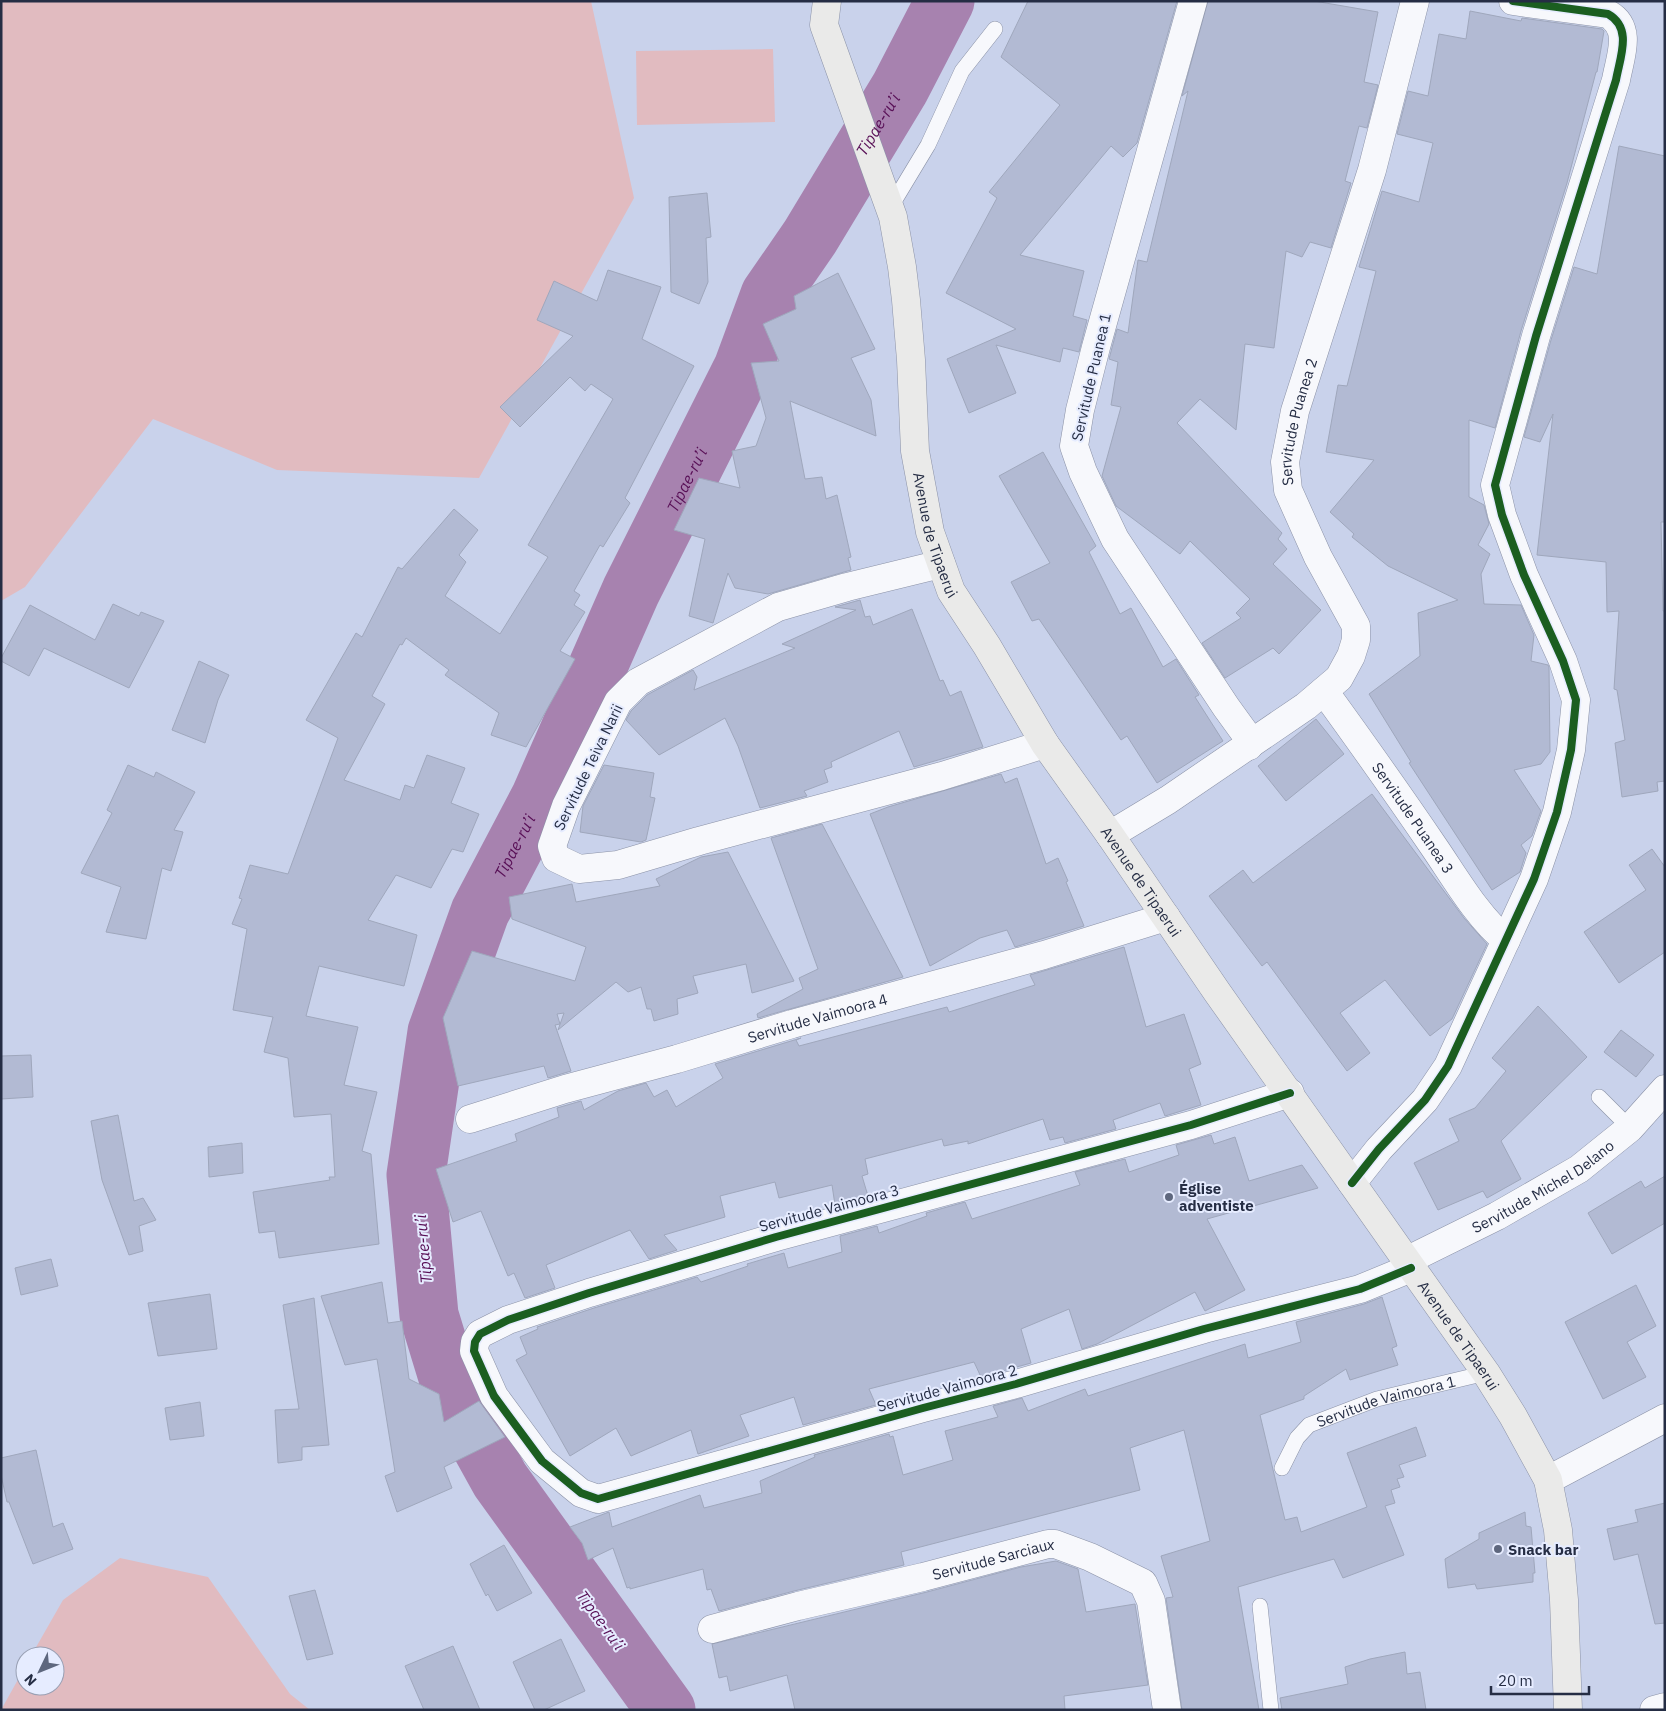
<svg xmlns="http://www.w3.org/2000/svg" width="1666" height="1711" viewBox="0 0 1666 1711" font-family="'IBM Plex Sans',sans-serif">
<style>
.green{fill:#e1bbc0}
.lines{fill:none;stroke-linecap:round;stroke-linejoin:round}
.river{stroke:#a782af;stroke-width:59}
.building{fill:#b2bad3;stroke:#9fa7bc}
.lane-casing{stroke:#8b92a7;stroke-width:16}
.street-casing{stroke:#8b92a7;stroke-width:29}
.secondary-casing{stroke:#8b92a7;stroke-width:29}
.lane{stroke:#f7f8fc;stroke-width:15}
.street{stroke:#f7f8fc;stroke-width:28}
.secondary{stroke:#eaeae9;stroke-width:28}
.cycleway-casing{stroke:#e6ecff;stroke-width:11}
.cycleway{stroke:#1b5e20;stroke-width:8}
.poi-dot{fill:#5e677e;stroke:#e6ecff;stroke-width:2}
.labels{text-anchor:middle;dominant-baseline:central;stroke-width:4;stroke-linejoin:round;paint-order:stroke}
.street-label{font-size:15px;fill:#252d44;stroke:#e6ecff}
.poi-label{font-size:15px;font-weight:bold;fill:#252d44;stroke:#e6ecff;text-anchor:start}
.water-label{font-size:16px;font-style:italic;fill:#580f56;stroke:#e6ecff}
</style>
<rect width="100%" height="100%" fill="#c9d2eb"/>
<path class="green" d="M1,1H591L634,198L479,478L277,470L153,419L25,587L1,601Z
M773,49L775,122L637,125L636,51Z
M120,1558L208,1577L290,1694L310,1710H1L25,1667V1686H55V1656H31L63,1600Z"/>
<g class="lines">
<path class="river" id="s1" d="M666,1710L500,1480L454,1397L429,1315L416,1175L437,1032L480,912L540,798L631,591L743,368L770,295L810,237L900,88L945,1"/>
</g>
<path class="building" d="M1028,1H1177L1137,143L1123,157L1111,146L1020,255L1084,271L1073,316L1087,320L1079,352L1063,348L1060,362L996,345L1016,393L969,413L947,359L1016,329L946,293L997,198L989,192L1060,105L1001,57Z
M1208,1H1314L1378,12L1364,82L1378,85L1367,128L1359,126L1345,181L1351,183L1331,248L1310,242L1302,257L1286,251L1274,348L1245,344L1236,430L1200,399L1177,423L1282,533L1278,539L1287,549L1273,564L1321,610L1279,654L1273,648L1225,678L1202,643L1241,618L1236,613L1250,599L1190,541L1180,554L1116,506L1102,476L1121,407L1111,405L1118,362L1109,359L1117,329L1128,333L1138,260L1147,262L1188,91L1182,96Z
M1470,11L1521,21L1522,18L1602,29L1604,31L1597,72H1596L1567,183L1521,331L1495,428L1469,420V497L1484,505L1489,524L1478,545L1490,554L1481,574L1484,604L1521,605L1534,635L1531,661L1548,665L1549,667L1550,752L1541,764L1514,770L1541,811L1532,836L1521,845L1526,853L1520,872L1492,890L1409,763L1411,762L1369,694L1420,656L1418,613L1458,600L1388,566L1352,537L1354,534L1330,512L1374,460L1326,452L1338,385L1347,386L1376,271L1359,267L1382,191L1419,202L1433,143L1397,134L1408,91L1428,96L1439,34L1466,39Z
M1619,146L1665,156V522H1661L1663,611H1665V781L1657,782L1658,791L1622,797L1615,743L1625,740L1617,690L1614,689L1619,611L1607,612L1606,562L1537,555L1553,414L1540,442L1524,437L1551,340L1574,267L1597,274Z
M707,193L711,237L706,238L708,282L699,304L671,292L669,197Z
M608,270L661,287L642,339L694,366L625,498L630,503L603,547L600,545L574,591L580,595L574,605L585,612L560,651L575,659L526,747L491,735L499,713L445,675L449,670L406,638L402,645L400,644L372,696L385,704L344,780L400,800L405,785L414,788L427,755L465,768L451,803L479,814L463,852L452,849L431,888L396,875L368,920L417,935L404,986L319,966L306,1016L358,1027L344,1085L377,1092L362,1151L371,1154L379,1244L279,1258L275,1231L259,1233L253,1192L330,1180L329,1177H335L331,1114L294,1117L288,1058L264,1052L273,1017L233,1010L247,929L232,924L242,899L239,898L250,865L288,874L338,738L306,720L356,633L362,637L398,567L402,569L454,509L478,530L459,555L466,562L445,596L500,634L548,557L528,545L613,399L591,384L585,391L570,377L520,427L500,407L573,336L537,320L554,281L597,301Z
M838,273L875,349L851,358L871,400L876,436L790,401L805,479L822,477L826,499L837,495L851,557L848,558L851,570L768,594L735,588L728,573L713,623L689,616L705,539L674,530L699,478L740,488L732,451L756,446L766,418L751,363L779,361L763,324L796,309L794,296Z
M1043,452L1096,546L1089,552L1120,614L1131,608L1163,667L1176,659L1199,695L1195,697L1223,741L1157,783L1127,736L1121,740L1039,619L1032,621L1011,582L1050,563L999,476Z
M860,600L865,617L870,616L873,625L912,609L940,681L943,680L950,696L961,691L983,747L914,767L899,731L831,762L832,767L824,770L828,782L804,791L807,796L760,808L738,746L725,718L659,755L626,720L631,711L647,695L693,670L697,677L694,690L795,648L782,644L856,610L835,607Z
M113,604L139,616L141,612L164,621L129,688L44,648L29,676L1,661V658L30,605L95,640Z
M199,661L229,675L218,700L205,743L172,730Z
M1316,719L1344,754L1286,801L1258,766Z
M128,765L154,777L156,772L195,792L174,830L183,832L171,871L162,868L146,939L106,932L121,887L81,873L112,813L107,810Z
M604,765L654,773L650,797L655,798L646,840L641,842L580,832L583,806Z
M1001,774L1005,783L1017,778L1046,864L1058,858L1068,881L1066,882L1084,926L1015,947L1007,930L980,938L930,966L870,814L888,807Z
M1372,794L1464,918L1487,944L1452,1019L1430,1036L1385,980L1340,1013L1370,1053L1347,1071L1267,962L1262,966L1209,896L1243,870L1253,883Z
M822,824L903,977L758,1018L757,1014L803,989L799,978L818,969L771,838Z
M1652,849L1665,867V952L1619,983L1584,932L1646,890L1629,865Z
M728,852L794,981L752,993L746,964L693,976L698,993L677,999L678,1014L654,1021L651,1009H647L641,987L628,992L616,982L558,1030L564,1013L557,1014L560,1024L555,1025L571,1071L548,1078L544,1066L458,1086L443,1018L472,951L575,981L586,947L512,919L509,897L572,884L576,902L660,886L656,879L701,857Z
M1124,947L1146,1027L1184,1014L1201,1064L1189,1069L1201,1105L1165,1116L1160,1103L1113,1120L1116,1129L1065,1143L1063,1137L1050,1140L1043,1119L968,1144V1141L944,1146L942,1139L865,1159L868,1174L862,1176L868,1196L835,1205L832,1185L779,1198L775,1182L720,1196L725,1217L664,1235L677,1250L649,1259L630,1230L546,1265L555,1288L525,1298L514,1273L508,1276L481,1211L453,1222L436,1169L517,1141L515,1134L559,1117L557,1108L581,1101L584,1110L618,1091L646,1083L654,1097L667,1090L676,1107L723,1078L715,1064L801,1038L796,1040L799,1046L947,1007L949,1012L1035,985L1030,975Z
M1538,1006L1587,1057L1501,1141L1521,1179L1487,1198L1483,1191L1438,1210L1414,1163L1459,1141L1449,1119L1475,1108L1506,1071L1492,1058Z
M1621,1030L1654,1055L1636,1077L1604,1052Z
M31,1055L33,1097L1,1099V1056Z
M118,1115L134,1201L143,1198L156,1220L139,1226L143,1251L129,1255L102,1180L91,1121Z
M1211,1135L1214,1144L1235,1137L1249,1181L1302,1165L1318,1188L1207,1219L1245,1290L1205,1311L1195,1292L1097,1344L1082,1349L1069,1309L1021,1329L1031,1363L981,1377L974,1362L869,1389L876,1405L803,1425L794,1397L740,1415L749,1436L698,1454L691,1430L631,1456L616,1428L570,1456L516,1360L527,1354L520,1337L538,1329L537,1327L594,1308L697,1277L701,1282L748,1266L747,1264L784,1253L788,1268L842,1252L840,1236L877,1226L879,1233L927,1216L926,1213L965,1202L972,1219L1080,1185L1075,1172L1125,1159L1129,1172L1179,1155L1176,1145Z
M242,1143L243,1173L209,1177L208,1147Z
M1665,1176V1223L1612,1254L1588,1213L1641,1181L1645,1188Z
M51,1259L58,1286L21,1295L15,1268Z
M382,1282L388,1323L402,1321L409,1379L439,1394L444,1422L479,1401L505,1437L444,1467L452,1488L397,1512L385,1476L395,1472L377,1359L345,1365L321,1296Z
M1636,1285L1656,1326L1627,1342L1646,1377L1603,1399L1565,1322Z
M210,1294L217,1349L158,1356L148,1303Z
M1382,1297L1397,1346L1392,1348L1398,1365L1350,1380L1346,1369L1304,1396V1399L1260,1415L1285,1520L1297,1517L1301,1532L1367,1507L1347,1453L1416,1427L1426,1456L1399,1465L1404,1477L1397,1479L1400,1487L1391,1490L1395,1503L1385,1506L1404,1555L1343,1578L1334,1559L1238,1587L1259,1710H1182L1166,1598L1173,1597L1161,1556L1210,1541L1184,1430L1130,1448L1140,1490L901,1552L904,1565L794,1591L719,1611L711,1589L707,1590L703,1569L630,1589V1587L627,1588L613,1548L588,1560L582,1543L570,1527L609,1512L612,1527L700,1495L704,1508L762,1493L760,1481L815,1457L814,1455L889,1434L890,1437L893,1436L903,1475L953,1460L945,1431L998,1417L993,1406L1022,1398L1028,1411L1085,1389L1088,1396L1245,1344L1248,1358L1301,1342L1296,1322L1364,1304Z
M314,1298L329,1445L302,1447V1460L278,1463L275,1410L299,1409L283,1305Z
M200,1402L204,1436L170,1440L165,1408Z
M36,1450L53,1527L63,1523L73,1549L33,1564L9,1502H7L1,1475V1458Z
M1665,1503V1623L1655,1624L1638,1554L1614,1560L1607,1529L1638,1522L1635,1510Z
M1525,1512L1526,1526L1531,1527L1535,1573H1533V1582L1477,1589L1475,1584L1448,1588L1445,1559L1479,1539V1533Z
M504,1545L532,1593L497,1611L488,1594L486,1596L470,1564Z
M1056,1561L1078,1569L1086,1612L1135,1604L1148,1685L1064,1696L1065,1710H795L787,1675L730,1691L727,1676L719,1678L712,1644L927,1592L1021,1567Z
M315,1590L333,1654L307,1660L289,1596Z
M561,1639L585,1691L544,1710H535L513,1662Z
M453,1646L480,1710H424L405,1666Z
M1405,1652L1407,1674L1420,1672L1426,1710H1282L1280,1698L1348,1684L1345,1667L1370,1659Z"/>
<g class="lines">
<defs>
<g id="lane">
<path d="M890,208L928,145L962,71L995,29"/>
<path d="M1599,1097L1630,1128"/>
<path id="s2" d="M1282,1468L1297,1438L1309,1425L1377,1399L1486,1373"/>
<path d="M1260,1606L1271,1710"/>
</g>
<g id="street">
<path d="M1193,1L1096,347L1080,410L1074,446L1083,472L1115,539L1226,707L1247,736L1249,746"/>
<path d="M941,564L847,587L778,607L638,682L618,702L566,806L552,846L556,858L579,869L618,865L699,841L942,776L1045,744"/>
<path id="s3" d="M1324,691C1361,742 1398,794 1434,847C1454,876 1478,918 1506,940"/>
<path id="s4" d="M1110,835L1168,800L1306,706L1339,678L1351,656L1356,640V626L1318,557L1288,490L1285,462L1295,411L1372,170L1415,1"/>
<path d="M1290,1093L1191,1125L776,1237L589,1293L508,1320L480,1334L475,1342L474,1351L494,1396L542,1461L581,1493L598,1499L923,1408L1016,1384L1204,1329L1360,1289L1411,1268"/>
<path id="s5" d="M470,1119L565,1089L677,1059L792,1024L1044,955L1166,917"/>
<path d="M1352,1183L1379,1149L1425,1100L1448,1066L1534,879L1557,812L1571,750L1576,700L1563,661L1524,575L1502,515L1495,485L1536,336L1616,80C1620,57 1633,28 1608,14L1513,1"/>
<path id="s6" d="M1406,1261L1497,1216L1579,1169L1630,1128L1665,1089"/>
<path d="M1548,1480L1665,1418"/>
<path id="s7" d="M712,1629L798,1606L923,1577L1048,1544H1055L1090,1557L1143,1583L1151,1601L1167,1710"/>
<path d="M1654,1710L1665,1707"/>
</g>
<g id="secondary">
<path id="s8" d="M827,1L824,25L893,217L902,267L906,300L911,360L915,451L930,532L951,591L987,646L1045,744L1110,835L1217,992L1486,1373L1513,1416L1548,1480L1558,1530L1564,1600L1568,1710"/>
</g>
</defs>
<use href="#lane" class="lane-casing"/>
<use href="#street" class="street-casing"/>
<use href="#secondary" class="secondary-casing"/>
<use href="#lane" class="lane"/>
<use href="#street" class="street"/>
<use href="#secondary" class="secondary"/>
<defs>
<path id="cycleway" d="M1290,1093L1191,1125L776,1237L589,1293L508,1320L480,1334L475,1342L474,1351L494,1396L542,1461L581,1493L598,1499L923,1408L1016,1384L1204,1329L1360,1289L1411,1268
M1352,1183L1379,1149L1425,1100L1448,1066L1534,879L1557,812L1571,750L1576,700L1563,661L1524,575L1502,515L1495,485L1536,336L1616,80C1620,57 1633,28 1608,14L1513,1"/>
</defs>
<use href="#cycleway" class="cycleway-casing"/>
<use href="#cycleway" class="cycleway"/>
</g>
<g class="poi-dot">
<circle cx="1169" cy="1197" r="5"/>
<circle cx="1498" cy="1549" r="5"/>
</g>
<g class="labels">
<g class="street-label">
<text transform="translate(1091 377) rotate(-77)">Servitude Puanea 1</text>
<text stroke="none"><textPath href="#s4" startOffset="556">Servitude Puanea 2</textPath></text>
<text stroke="none"><textPath href="#s8" startOffset="550">Avenue de Tipaerui</textPath></text>
<text transform="translate(588 767) rotate(-64)">Servitude Teiva Narii</text>
<text stroke="none"><textPath href="#s3" startOffset="155">Servitude Puanea 3</textPath></text>
<text stroke="none"><textPath href="#s8" startOffset="956">Avenue de Tipaerui</textPath></text>
<text stroke="none"><textPath href="#s5" startOffset="362">Servitude Vaimoora 4</textPath></text>
<text stroke="none"><textPath href="#s6" startOffset="156">Servitude Michel Delano</textPath></text>
<text transform="translate(829 1208) rotate(-15)">Servitude Vaimoora 3</text>
<text stroke="none"><textPath href="#s8" startOffset="1510">Avenue de Tipaerui</textPath></text>
<text transform="translate(947 1388) rotate(-15)">Servitude Vaimoora 2</text>
<text stroke="none"><textPath href="#s2" startOffset="132">Servitude Vaimoora 1</textPath></text>
<text stroke="none"><textPath href="#s7" startOffset="290">Servitude Sarciaux</textPath></text>
</g>
<g class="poi-label">
<text x="1179" y="1188">Église<tspan x="1179" dy="17">adventiste</tspan></text>
<text x="1508" y="1549">Snack bar</text>
</g>
<g class="water-label">
<text stroke="none"><textPath href="#s1" startOffset="1761">Tipae-ru’i</textPath></text>
<text stroke="none"><textPath href="#s1" startOffset="1356">Tipae-ru’i</textPath></text>
<text stroke="none"><textPath href="#s1" startOffset="951">Tipae-ru’i</textPath></text>
<text transform="translate(423 1249) rotate(-95)">Tipae-ru’i</text>
<text transform="translate(601 1620) rotate(54)">Tipae-ru’i</text>
</g>
</g>
<rect width="1666" height="1711" fill="none" stroke="#252d44" stroke-width="5"/>
<g transform="translate(40 1671) rotate(227)"><circle r="24" fill="#e6ecff" stroke="#99a0b4"/>
<path d="M0-4L9 19L0 12L-9 19Z" fill="#5e677e"/>
<text y="-8" font-size="14" font-weight="bold" text-anchor="middle" fill="#252d44">N</text>
</g>
<path d="M1491 1686v8h98v-8" fill="none" stroke="#252d44" stroke-width="2.5"/>
<text x="1498" y="1686" font-size="15" fill="#252d44" stroke="#e6ecff" stroke-width="4" paint-order="stroke">20 m</text>
</svg>
